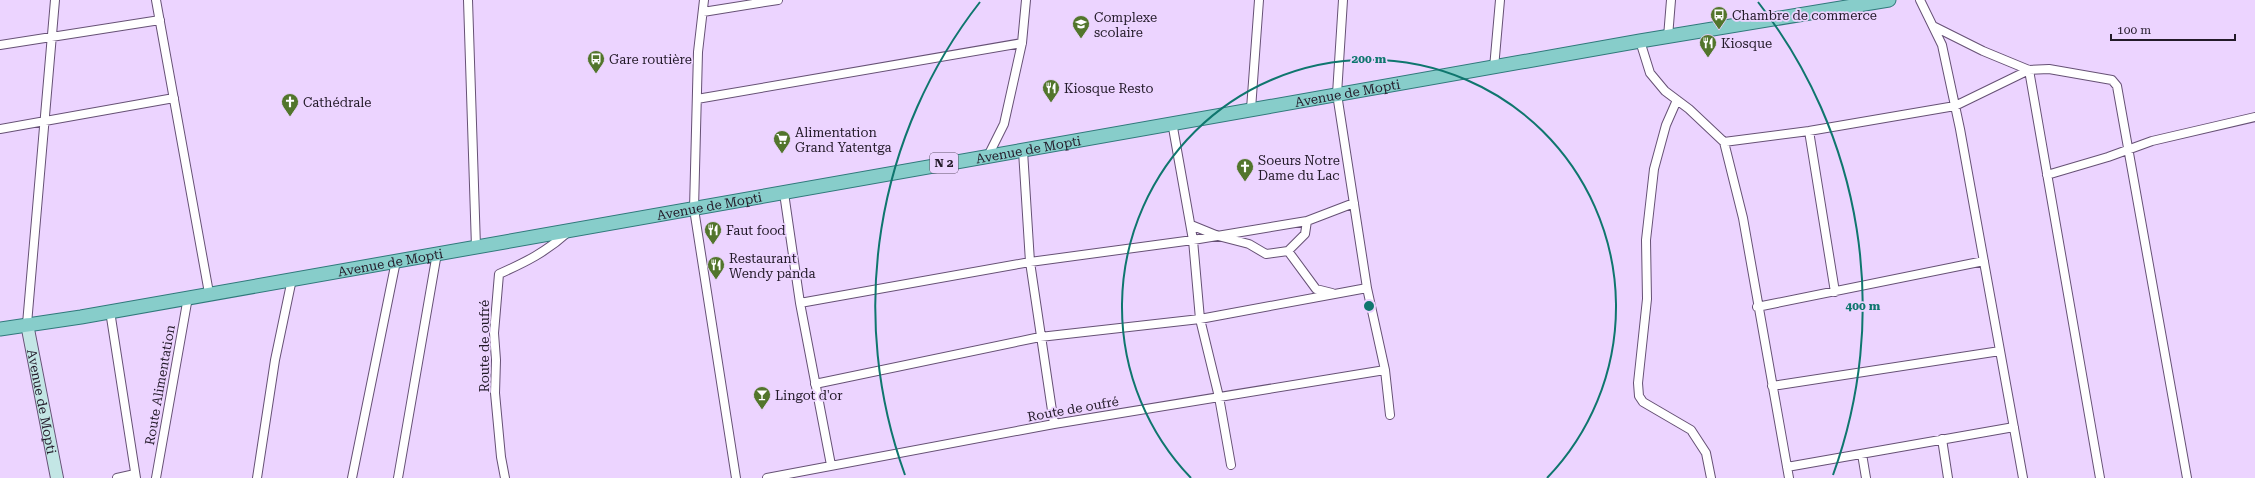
<svg xmlns="http://www.w3.org/2000/svg" width="2255" height="478" viewBox="0 0 2255 478" font-family="'Roboto Serif',serif">
<style>
.lines{fill:none;stroke-linecap:round;stroke-linejoin:round}
.street-casing{stroke:#665175;stroke-width:10}
.secondary-casing{stroke:#665175;stroke-width:14}
.primary-casing{stroke:#30797b;stroke-width:15}
.street{stroke:#fff;stroke-width:8}
.secondary{stroke:#c3e6e5;stroke-width:12}
.primary{stroke:#87cdca;stroke-width:13}
.ring{fill:none;stroke:#0f766e;stroke-width:2}
.labels{text-anchor:middle;dominant-baseline:central;stroke-width:3.5;stroke-linejoin:round;paint-order:stroke}
.shield{fill:#ecd4ff;stroke:#5f5269;stroke-width:1}
.shield-label{font-size:12px;font-weight:bold;fill:#231a29}
.poi-label{font-size:13px;fill:#231a29;stroke:#ecd4ff;text-anchor:start}
.street-label{font-size:13px;fill:#231a29;stroke:#ecd4ff}
.centre{fill:#0f766e;stroke:#ecd4ff;stroke-width:2}
.ring-label{font-size:12px;text-anchor:middle;font-weight:bold;fill:#0f766e;stroke:#ecd4ff;stroke-width:3.5;stroke-linejoin:round;paint-order:stroke}
</style>
<rect width="100%" height="100%" fill="#ecd4ff"/>
<g class="lines">
<defs>
<path id="street" d="M156,0L209,293
M468,0L476,247
M704,0L698,52L694,209L736,478
M1343,0L1337,94L1367,288L1385,370L1390,415
M1920,0L1942,45L1960,129L2023,478
M703,12L778,0
M1933,26L1983,51L2029,70L2049,69L2112,80L2117,86L2187,478
M1668,37L1671,0
M1640,41L1650,73L1665,91L1689,109L1724,142L1743,218L1789,478
M0,45L160,20
M1494,68L1500,0
M697,99L1022,43
M1677,100L1666,125L1654,169L1646,240L1647,299L1638,383L1639,396L1643,402L1691,430L1706,453L1711,478
M1251,109L1259,0
M1172,122L1193,240L1200,319L1219,397L1231,465
M0,129L174,98
M1809,131L1835,292
M1724,142L1809,131L1955,106L2029,70L2100,478
M1023,151L1030,262L1054,424
M988,156L1004,124L1022,43L1026,0
M2047,175L2108,157L2152,141L2255,117
M784,193L800,303L831,465
M1191,225L1218,236L1249,244L1266,254L1288,251L1316,289L1332,293
M1288,251L1305,234L1307,221
M800,303L1030,262L1193,240L1307,221L1354,203
M1757,307L1984,261
M110,311L136,478
M27,324L55,0
M815,384L1040,337L1200,319L1367,288
M1772,386L2000,351
M1942,439L1948,478
M1862,454L1866,478
M1787,467L2014,427
M117,478L135,474
M156,478L188,297
M257,478L275,360L292,279
M352,478L396,261
M398,478L437,253
M505,478L501,457L495,393L496,360L494,333L499,274C526,262 546,252 568,232
M767,478L1054,424L1385,370"/>
<g id="secondary">
<path id="s1" d="M27,324L57,478"/>
</g>
<g id="primary">
<path id="s2" d="M0,329L81,317L1640,41L1889,0"/>
</g>
</defs>
<use href="#street" class="street-casing"/>
<use href="#secondary" class="secondary-casing"/>
<use href="#primary" class="primary-casing"/>
<use href="#street" class="street"/>
<use href="#secondary" class="secondary"/>
<use href="#primary" class="primary"/>
</g>
<g class="ring">
<path d="M1191 478A247 247 0 1 1 1547 478"/>
<path d="M905 475A494 494 0 0 1 980 2M1758 2A494 494 0 0 1 1833 475"/>
</g>
<defs>
<symbol id="bus-pin" viewBox="-11 -11 22 30"><path d="M0 17L-7.5 6A9.5 9.5 0 1 1 7.5 6Z" fill="#52752c" stroke="#ecd4ff"/><path d="M-5-6H5V4H4V6H2V4H-2V6H-4V4H-5ZM-3.5-4V0h7V-4ZM-3.5 1.2v1.5H-2V1.2ZM2 1.2v1.5H3.5V1.2Z" fill="#fff"/></symbol>
<symbol id="school-pin" viewBox="-11 -11 22 30"><path d="M0 17L-7.5 6A9.5 9.5 0 1 1 7.5 6Z" fill="#52752c" stroke="#ecd4ff"/><path d="M0-5L7-2L0 1L-7-2ZM-4 1L0 2.5L4 1V4Q0 6-4 4Z" fill="#fff"/></symbol>
<symbol id="restaurant-pin" viewBox="-11 -11 22 30"><path d="M0 17L-7.5 6A9.5 9.5 0 1 1 7.5 6Z" fill="#52752c" stroke="#ecd4ff"/><path d="M-5-6h1v4h1v-4h1v4h1v-4h1v5L-1.5 .5V6h-2V.5L-5-1ZM5-6V6H3V1.5H1.5Q1.5-4 5-6Z" fill="#fff"/></symbol>
<symbol id="church-pin" viewBox="-11 -11 22 30"><path d="M0 17L-7.5 6A9.5 9.5 0 1 1 7.5 6Z" fill="#52752c" stroke="#ecd4ff"/><path d="M-1.2-6h2.4v3.5h3.3v2.4h-3.3V6h-2.4V-.1h-3.3v-2.4h3.3Z" fill="#fff"/></symbol>
<symbol id="supermarket-pin" viewBox="-11 -11 22 30"><path d="M0 17L-7.5 6A9.5 9.5 0 1 1 7.5 6Z" fill="#52752c" stroke="#ecd4ff"/><path d="M-6-5.5h2.5l.6 2H6L4.5 2H-2.5L-4.4-4H-6ZM-1.5 3.2a1.3 1.3 0 1 0 .1 0ZM3 3.2a1.3 1.3 0 1 0 .1 0Z" fill="#fff"/></symbol>
<symbol id="bar-pin" viewBox="-11 -11 22 30"><path d="M0 17L-7.5 6A9.5 9.5 0 1 1 7.5 6Z" fill="#52752c" stroke="#ecd4ff"/><path d="M-6-5H6L.8 .8V4.5H3.5V6h-7V4.5H-.8V.8Z" fill="#fff"/></symbol>
</defs>
<g fill-rule="evenodd">
<use href="#bus-pin" x="1709" y="5" width="20" height="27"/>
<use href="#school-pin" x="1071" y="14" width="20" height="27"/>
<use href="#restaurant-pin" x="1698" y="33" width="20" height="27"/>
<use href="#bus-pin" x="586" y="49" width="20" height="27"/>
<use href="#restaurant-pin" x="1041" y="78" width="20" height="27"/>
<use href="#church-pin" x="280" y="92" width="20" height="27"/>
<use href="#supermarket-pin" x="772" y="129" width="20" height="27"/>
<use href="#church-pin" x="1235" y="157" width="20" height="27"/>
<use href="#restaurant-pin" x="703" y="220" width="20" height="27"/>
<use href="#restaurant-pin" x="706" y="255" width="20" height="27"/>
<use href="#bar-pin" x="752" y="385" width="20" height="27"/>
</g>
<g class="labels">
<rect class="shield" x="930" y="153" width="28" height="20" rx="3"/>
<g class="shield-label">
<text x="944" y="163">N 2</text>
</g>
<g class="poi-label">
<text x="1732" y="15">Chambre de commerce</text>
<text x="1094" y="17">Complexe<tspan x="1094" dy="15">scolaire</tspan></text>
<text x="1721" y="43">Kiosque</text>
<text x="609" y="59">Gare routière</text>
<text x="1064" y="88">Kiosque Resto</text>
<text x="303" y="102">Cathédrale</text>
<text x="795" y="132">Alimentation<tspan x="795" dy="15">Grand Yatentga</tspan></text>
<text x="1258" y="160">Soeurs Notre<tspan x="1258" dy="15">Dame du Lac</tspan></text>
<text x="726" y="230">Faut food</text>
<text x="729" y="258">Restaurant<tspan x="729" dy="15">Wendy panda</tspan></text>
<text x="775" y="395">Lingot d'or</text>
</g>
<g class="street-label">
<text stroke="none"><textPath href="#s2" startOffset="1368">Avenue de Mopti</textPath></text>
<text stroke="none"><textPath href="#s2" startOffset="1044">Avenue de Mopti</textPath></text>
<text stroke="none"><textPath href="#s2" startOffset="720">Avenue de Mopti</textPath></text>
<text stroke="none"><textPath href="#s2" startOffset="396">Avenue de Mopti</textPath></text>
<text transform="translate(484 346) rotate(-90)">Route de oufré</text>
<text transform="translate(160 385) rotate(-80)">Route Alimentation</text>
<text stroke="none"><textPath href="#s1" startOffset="79">Avenue de Mopti</textPath></text>
<text transform="translate(1073 409) rotate(-10)">Route de oufré</text>
</g>
</g>
<circle cx="1369" cy="306" r="6" class="centre"/>
<g class="ring-label">
<text x="1369" y="63">200 m</text>
<text x="1863" y="310">400 m</text>
</g>
<path d="M2111 34v6h124v-6" fill="none" stroke="#231a29" stroke-width="2"/>
<text x="2117" y="34" font-size="12" fill="#231a29" stroke="#ecd4ff" stroke-width="3" paint-order="stroke">100 m</text>
</svg>
